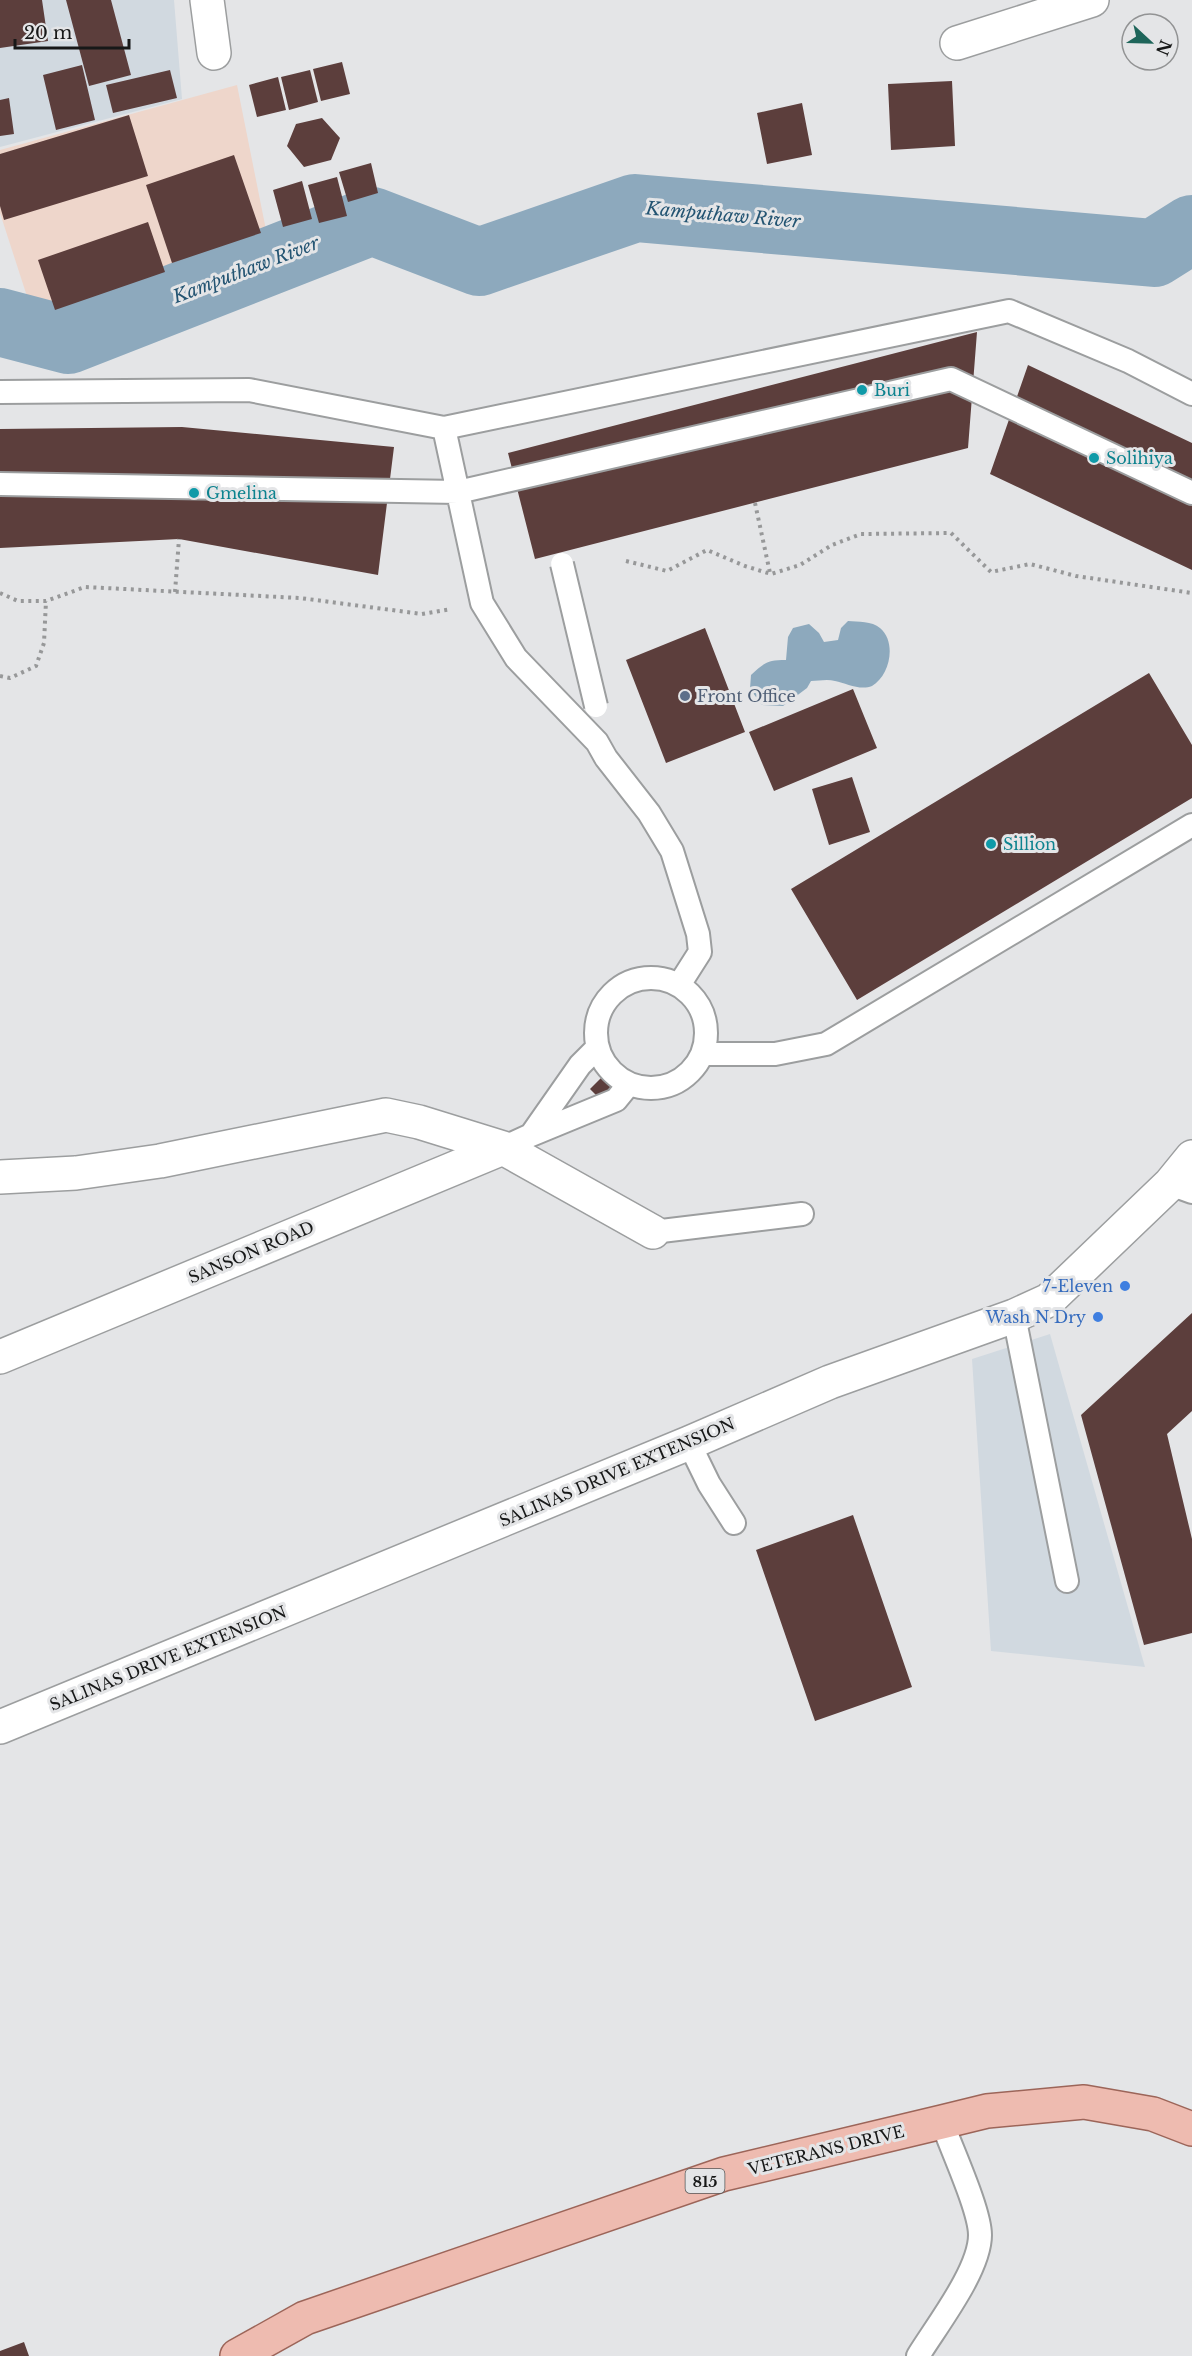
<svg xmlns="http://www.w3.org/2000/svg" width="1192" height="2356" viewBox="0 0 1192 2356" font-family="'Libre Baskerville',serif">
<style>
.built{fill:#d1d9e0}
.medical{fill:#eed6cb}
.water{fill:#8da9bd}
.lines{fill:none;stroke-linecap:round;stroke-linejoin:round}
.river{stroke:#8da9bd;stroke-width:68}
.building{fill:#5c3e3c}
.service-casing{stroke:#9c9e9f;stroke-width:26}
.minor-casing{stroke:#9c9e9f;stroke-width:36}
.tertiary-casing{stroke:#9c9e9f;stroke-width:36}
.primary-casing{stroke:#9c6559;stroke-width:36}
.path{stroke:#979899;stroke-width:4;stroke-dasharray:3 4.5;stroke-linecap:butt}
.service{stroke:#fff;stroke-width:22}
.minor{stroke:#fff;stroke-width:33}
.tertiary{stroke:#fff;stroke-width:33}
.primary{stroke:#eebbb0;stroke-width:33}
.service-bridge-casing{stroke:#9c9e9f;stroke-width:26;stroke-linecap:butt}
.service-bridge{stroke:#fff;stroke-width:22}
.culture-dot{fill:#0f9aa8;stroke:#e4e5e7;stroke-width:2}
.service-dot{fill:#5c6f8a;stroke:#e4e5e7;stroke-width:2}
.shop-dot{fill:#3f7fe0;stroke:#e4e5e7;stroke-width:2}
.labels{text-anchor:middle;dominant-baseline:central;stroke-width:6;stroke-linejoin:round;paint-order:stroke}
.shield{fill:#e4e5e7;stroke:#545656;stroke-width:1.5}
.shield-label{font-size:15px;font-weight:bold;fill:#171818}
.culture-label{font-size:16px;fill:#0d838f;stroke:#e4e5e7;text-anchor:start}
.service-label{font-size:16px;fill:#4e5e75;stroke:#e4e5e7;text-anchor:start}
.street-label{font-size:16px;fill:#171818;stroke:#e4e5e7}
.shop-label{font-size:16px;fill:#366cbe;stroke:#e4e5e7;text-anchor:end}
.water-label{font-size:18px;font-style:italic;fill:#235472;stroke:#e4e5e7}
</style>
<rect width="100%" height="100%" fill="#e4e5e7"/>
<path class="built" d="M0,0H174L182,99L0,147Z
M1050,1334L1145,1667L991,1651L972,1359Z"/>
<path class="medical" d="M237,85L269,245L35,321L0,213V150Z"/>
<path class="water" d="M848,621C858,622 872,621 880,628C897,642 890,676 872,686C860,691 846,683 835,681C827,679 819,681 811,681L807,688L783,706L762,705L750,689L751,675C765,662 768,660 786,660L788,637L793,628L809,624L819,633L824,642L838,640L841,628Z"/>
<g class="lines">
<path class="river" d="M0,322L68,340L372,221L479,262L635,208L1154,253L1192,229"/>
</g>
<path class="building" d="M0,0H42L48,41L0,48Z
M66,0H111L131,75L89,86Z
M342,62L350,94L321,101L313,69Z
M82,65L95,120L56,130L43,75Z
M170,70L177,98L113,113L106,85Z
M310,70L318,102L289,110L281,77Z
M278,77L286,110L257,117L249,85Z
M952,81L955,146L891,150L888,84Z
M9,98L14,134L0,136V100Z
M802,103L812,155L767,164L757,113Z
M129,115L148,176L4,220L0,206V154Z
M322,118L340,138L331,160L304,167L287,146L296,124Z
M234,155L261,233L172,263L146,185Z
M371,163L378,193L348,202L339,172Z
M337,177L347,216L319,223L308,185Z
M302,181L312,219L283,227L273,190Z
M148,222L165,272L55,310L38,260Z
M977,332L968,448L535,559L508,453Z
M1028,365L1192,443V570L990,474Z
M182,427L394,447L378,575L179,539L0,548V429Z
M705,628L745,732L666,763L626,660Z
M1149,673L1192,745V798L857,1000L791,889Z
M853,689L877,748L774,791L749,732Z
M852,777L870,832L829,845L812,789Z
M608,1071L621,1085L603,1102L590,1089Z
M1192,1313V1411L1167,1434L1192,1539V1633L1144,1645L1081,1415Z
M853,1515L912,1687L815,1721L756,1550Z
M24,2342L29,2356H0V2351Z"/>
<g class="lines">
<defs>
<path id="service" d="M0,392L249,390L444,428L1009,311L1128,361L1192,394
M444,428L482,603L516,658L597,742L606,758L649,813L672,851L698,934L700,952L679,985
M0,484L458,492L951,379L1192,493
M596 1033a55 55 0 1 1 110 0a55 55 0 1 1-110 0Z
M702,1054H775L826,1044L1192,825
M531,1135L580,1065L597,1048
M503,1148L531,1135L616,1100L629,1084
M1170,1184L1192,1192
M653,1232L802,1214
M1014,1316L1067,1581
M689,1443L709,1484L734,1523
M918,2356C937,2325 980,2270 980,2235C980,2210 951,2148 942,2122"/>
<path id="minor" d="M207,0L214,53
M957,43L1092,0
M0,1177L76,1173L160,1161L386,1115L419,1122L503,1148L653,1232
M0,1357L503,1148"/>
<path id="tertiary" d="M0,1727L689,1443L830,1382L1014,1316L1049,1300L1170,1184L1192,1157"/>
<path id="primary" d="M237,2356L305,2318L724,2174L942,2122L987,2111L1084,2102L1153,2114L1192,2129"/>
</defs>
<use href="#service" class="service-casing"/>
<use href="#minor" class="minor-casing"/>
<use href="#tertiary" class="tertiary-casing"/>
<use href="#primary" class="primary-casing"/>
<path class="path" d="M755,503L770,573
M626,561L667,571L707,550L745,566L771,574L800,565L832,545L861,534L951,533L991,572L1030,564L1076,576L1192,593
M175,592L179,539
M0,593L18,601H46L85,587L300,598L422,614L451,609
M0,676L10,678L36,666L44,643L46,601"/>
<use href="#service" class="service"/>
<use href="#minor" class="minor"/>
<use href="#tertiary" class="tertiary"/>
<use href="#primary" class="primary"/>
<defs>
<path id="service-bridge" d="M562,564L596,706"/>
</defs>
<use href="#service-bridge" class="service-bridge-casing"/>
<use href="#service-bridge" class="service-bridge"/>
</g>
<g class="culture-dot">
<circle cx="862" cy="390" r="6"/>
<circle cx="1094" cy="458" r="6"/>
<circle cx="194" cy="493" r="6"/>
<circle cx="991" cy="844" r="6"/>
</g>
<circle class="service-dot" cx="685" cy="696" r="6"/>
<g class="shop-dot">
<circle cx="1125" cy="1286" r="6"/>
<circle cx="1098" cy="1317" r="6"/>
</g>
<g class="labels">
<rect class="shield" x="685.5" y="2169" width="39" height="24" rx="4.5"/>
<g class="shield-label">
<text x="705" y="2181">815</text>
</g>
<g class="culture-label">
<text x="874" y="390">Buri</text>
<text x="1106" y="458">Solihiya</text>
<text x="206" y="493">Gmelina</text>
<text x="1003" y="844">Sillion</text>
</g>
<g class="service-label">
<text x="697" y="696">Front Office</text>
</g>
<g class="street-label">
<text transform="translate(251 1252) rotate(-23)">SANSON ROAD</text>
<text transform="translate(617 1472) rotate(-23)">SALINAS DRIVE EXTENSION</text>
<text transform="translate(168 1658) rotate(-22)">SALINAS DRIVE EXTENSION</text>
<text transform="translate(826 2150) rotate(-14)">VETERANS DRIVE</text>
</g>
<g class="shop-label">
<text x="1113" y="1286">7-Eleven</text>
<text x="1086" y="1317">Wash N Dry</text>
</g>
<g class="water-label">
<text transform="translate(723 215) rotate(5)">Kamputhaw River</text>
<text transform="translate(246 270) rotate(-21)">Kamputhaw River</text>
</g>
</g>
<g transform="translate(1150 42) rotate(112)"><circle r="28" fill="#e4e5e7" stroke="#929394" stroke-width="1.5"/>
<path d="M0-4.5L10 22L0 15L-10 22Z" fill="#1e655a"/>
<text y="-9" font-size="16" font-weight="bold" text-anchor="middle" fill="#171818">N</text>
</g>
<path d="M15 39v9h114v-9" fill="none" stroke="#171818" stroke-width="3"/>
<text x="24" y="39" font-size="18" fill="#171818" stroke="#e4e5e7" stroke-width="4.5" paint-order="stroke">20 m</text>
</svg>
